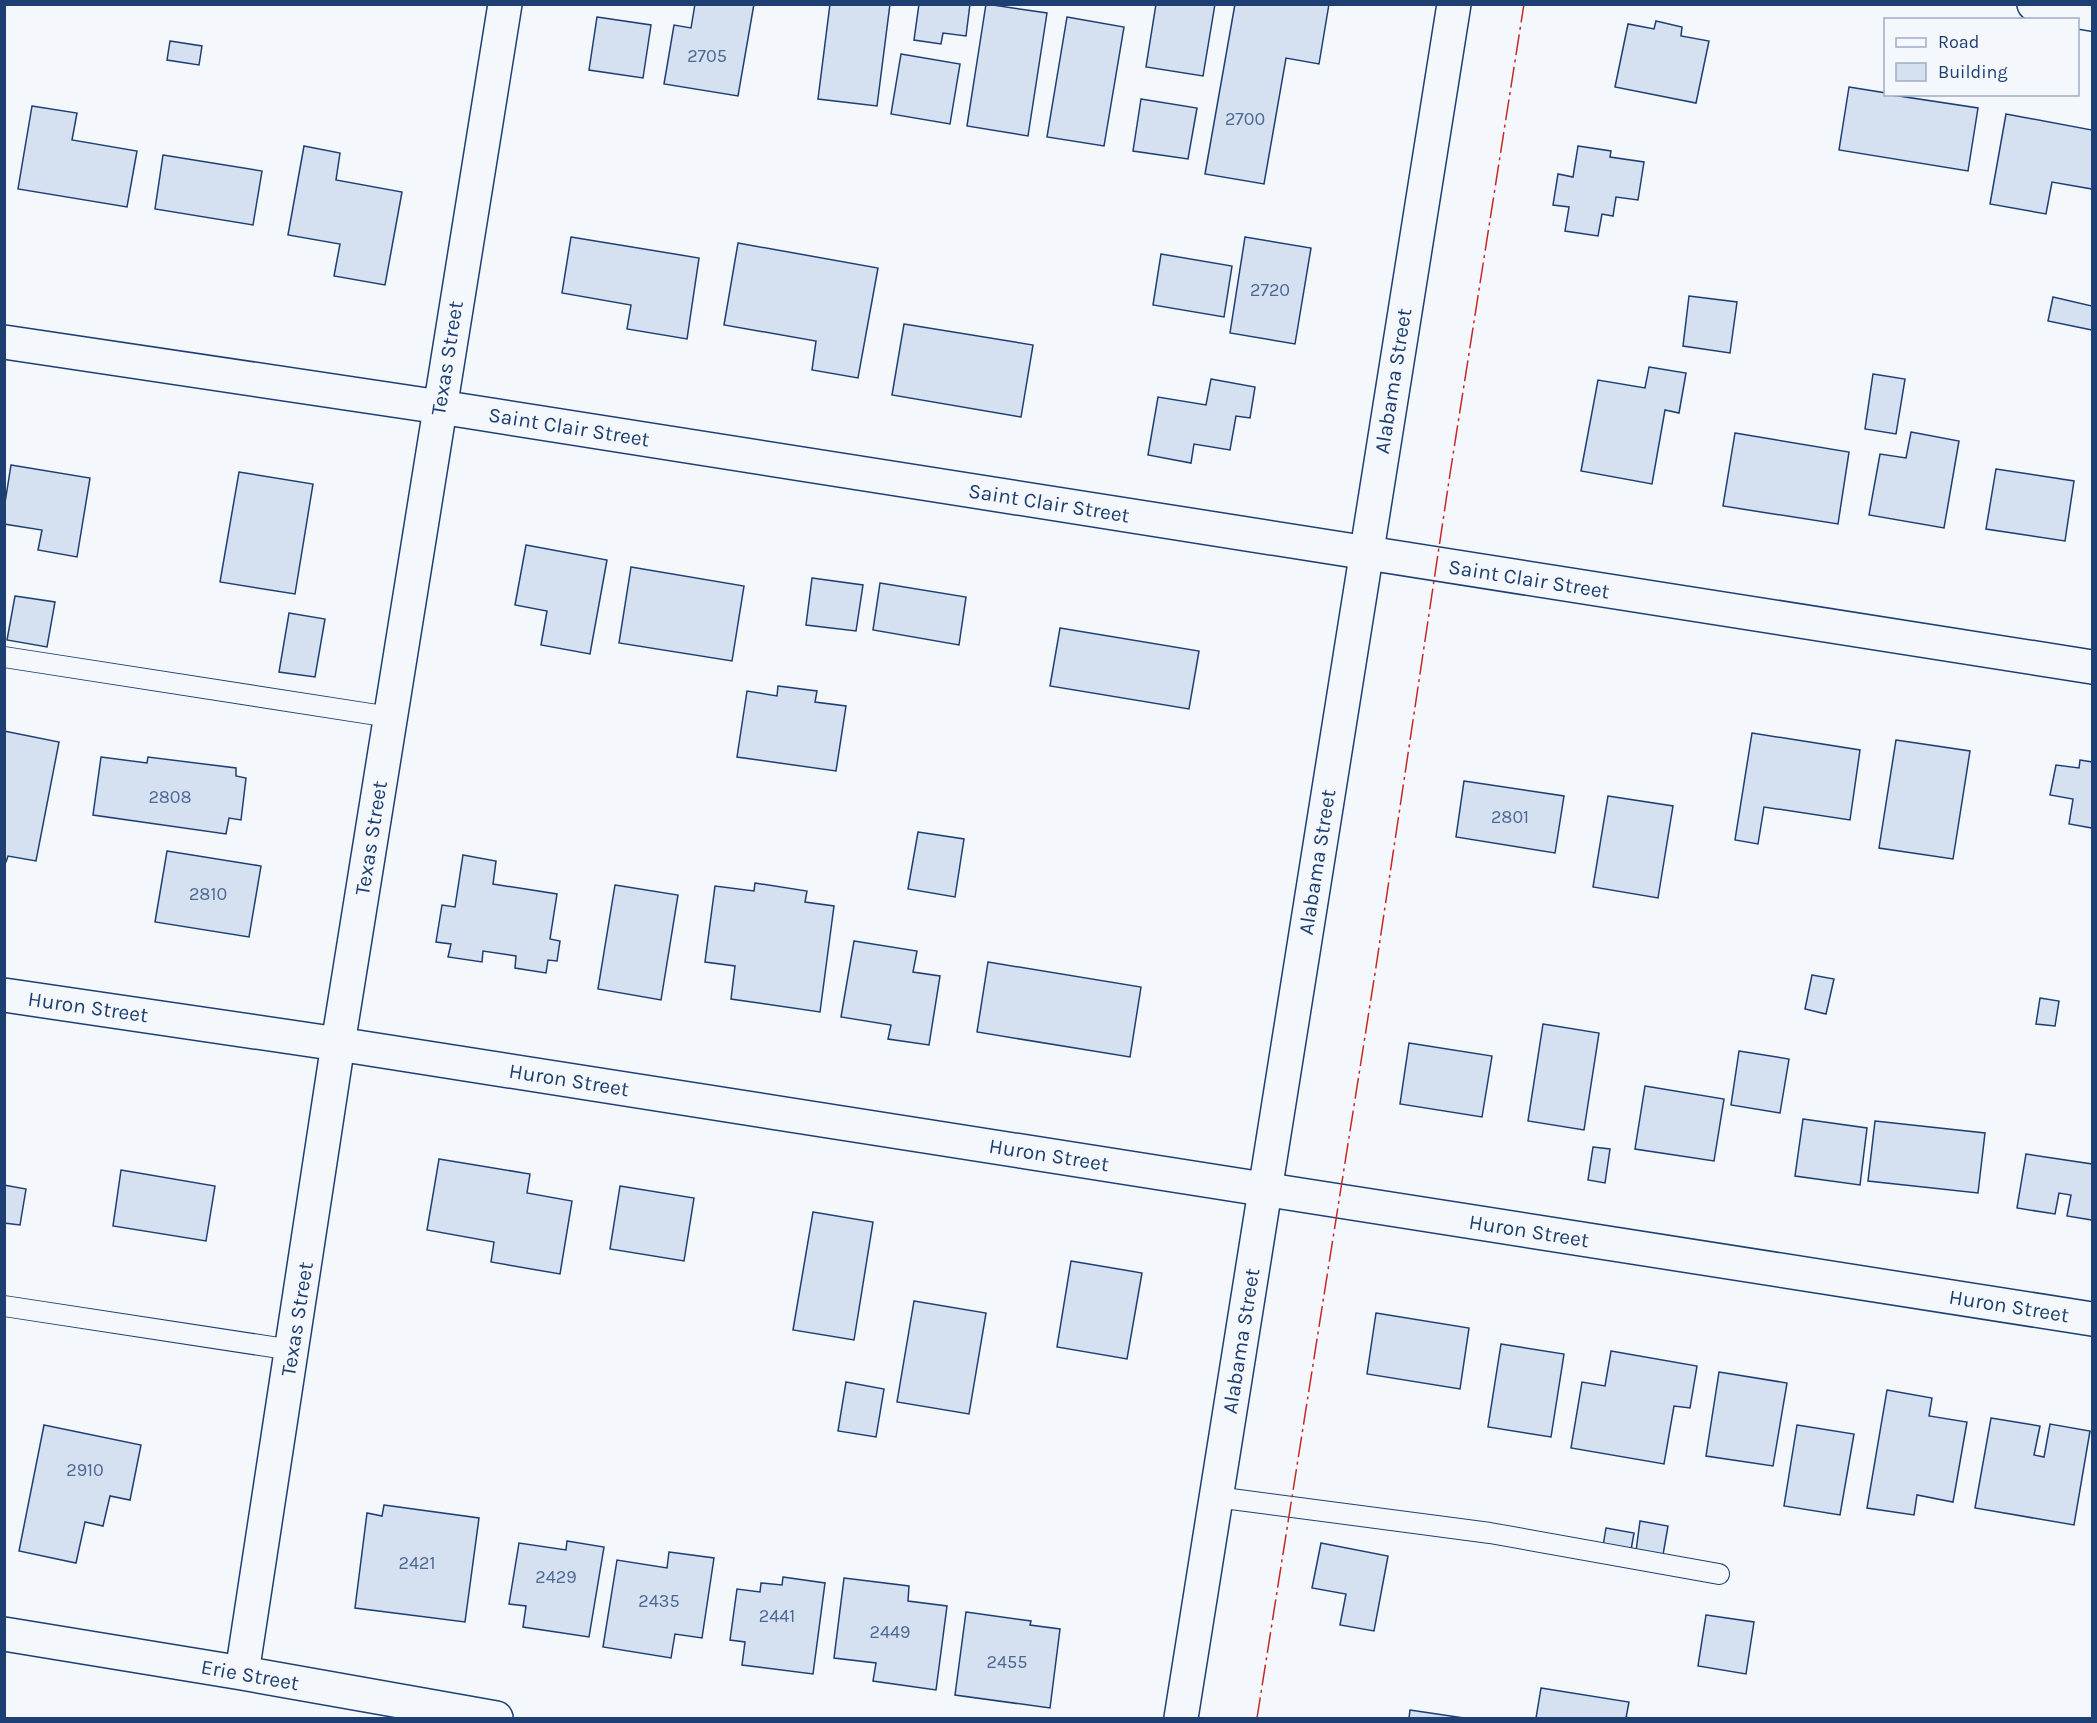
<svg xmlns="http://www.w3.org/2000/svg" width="2097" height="1723" viewBox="0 0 2097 1723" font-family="Karla,sans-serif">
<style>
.building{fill:#d5e0f0;stroke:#1d3f73;stroke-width:1.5}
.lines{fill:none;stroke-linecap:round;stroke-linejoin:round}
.service-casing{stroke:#1d3f73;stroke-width:22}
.minor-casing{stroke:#1d3f73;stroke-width:36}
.secondary-casing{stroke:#1d3f73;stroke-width:36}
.service{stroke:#f4f7fb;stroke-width:20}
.minor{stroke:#f4f7fb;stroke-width:33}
.secondary{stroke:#f4f7fb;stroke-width:33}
.power{stroke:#c62828;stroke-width:1.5;stroke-dasharray:21 4.5 3 4.5;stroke-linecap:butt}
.labels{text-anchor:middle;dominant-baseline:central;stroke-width:4.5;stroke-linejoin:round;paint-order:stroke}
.number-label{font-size:18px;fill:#4b6792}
.street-label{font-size:21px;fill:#1d3f73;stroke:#f4f7fb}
</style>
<rect width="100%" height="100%" fill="#f4f7fb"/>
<path class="building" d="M695,4H754L738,96L664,84L674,25L691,28Z
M830,4H890L877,106L818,99Z
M919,4H970L966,36L943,33L941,44L914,40Z
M986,4L1047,13L1028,136L967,126Z
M1156,4H1215L1203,76L1146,67Z
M1235,4H1329L1319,64L1286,58L1264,184L1205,174Z
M597,17L651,25L643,78L589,70Z
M1067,17L1124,27L1104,146L1047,137Z
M1656,21L1682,27L1681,36L1709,41L1696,103L1615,87L1628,24L1654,29Z
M170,41L202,46L199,65L167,60Z
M901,54L960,64L950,124L891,114Z
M1849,87L1886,93V94L1978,108L1968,171L1839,150Z
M1141,99L1197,108L1188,159L1133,151Z
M32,106L77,113L72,140L137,151L127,207L18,189Z
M2006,114L2092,130V189L2052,182L2046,214L1990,204Z
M304,146L340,153L336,180L402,192L385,285L334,276L340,244L288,235Z
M1578,146L1611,151L1610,157L1644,162L1638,200L1616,197L1613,216L1602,214L1598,236L1565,231L1569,207L1553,205L1558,174L1573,177Z
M163,155L262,171L253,225L155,209Z
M571,237L699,258L687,339L627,329L631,305L562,293Z
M1245,237L1311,248L1295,344L1230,333Z
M738,243L878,268L858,378L812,370L816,341L724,325Z
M1161,254L1232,266L1224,317L1153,305Z
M1689,296L1737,302L1730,353L1683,346Z
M2053,297L2092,306V330L2048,321Z
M904,324L1033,345L1021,417L892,395Z
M1649,367L1686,373L1679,413L1665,410L1652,484L1581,471L1598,380L1645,388Z
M1873,374L1905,379L1896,434L1865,429Z
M1211,379L1255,387L1250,418L1236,416L1230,450L1194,444L1191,463L1148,455L1158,397L1206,405Z
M1911,432L1959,441L1944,528L1869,515L1880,454L1906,458Z
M1735,433L1849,452L1838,524L1723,506Z
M11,465L90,478L77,557L38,550L42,530L4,524V509Z
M1996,469L2074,481L2065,541L1986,529Z
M239,472L313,484L295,594L220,582Z
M526,545L607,560L590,654L541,645L547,611L515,605Z
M631,567L744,586L732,661L619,643Z
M812,578L863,585L856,631L806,625Z
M880,583L966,597L959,645L873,630Z
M15,596L55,602L47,647L7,640Z
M289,613L325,619L315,677L279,672Z
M1060,628L1199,651L1189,709L1050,686Z
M778,686L817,691L815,702L846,706L836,771L737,757L747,691L777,696Z
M4,731L59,742L36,861L8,856L6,862H4Z
M1752,733L1860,750L1850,820L1764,807L1758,844L1735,840Z
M1896,740L1970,751L1953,859L1879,848Z
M101,757L147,763L148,757L236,768V776L246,778L241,820L229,818L226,834L93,815Z
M2080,760L2092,762V828L2069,824L2073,799L2050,795L2056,765L2079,768Z
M1464,781L1564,796L1555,853L1456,837Z
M1608,796L1673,806L1658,898L1593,887Z
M918,832L964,839L955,897L908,889Z
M167,851L261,866L249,937L155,922Z
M463,855L496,861L493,884L557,894L550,939L560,941L557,961L548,960L546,973L515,968L516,956L483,951L482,962L448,957L451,944L436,942L442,905L455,907Z
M755,883L807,891L805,902L834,906L820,1012L731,999L735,966L705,962L715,886L754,891Z
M615,885L678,895L661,1000L598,989Z
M854,941L917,951L913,972L940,976L929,1045L888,1039L891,1025L841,1017Z
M988,962L1141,987L1130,1057L977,1032Z
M1812,975L1834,979L1826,1014L1805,1009Z
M2040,998L2059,1001L2055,1026L2036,1024Z
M1543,1024L1599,1033L1584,1130L1528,1121Z
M1409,1043L1492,1056L1482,1117L1400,1104Z
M1739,1051L1789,1059L1780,1113L1731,1105Z
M1645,1086L1724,1099L1714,1161L1635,1149Z
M1803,1119L1867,1128L1860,1185L1795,1176Z
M1875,1121L1985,1133L1978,1193L1868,1181Z
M1593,1147L1610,1149L1605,1183L1588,1180Z
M2026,1154L2092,1164V1220L2067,1216L2071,1195L2059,1193L2055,1214L2017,1208Z
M439,1159L530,1174L527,1193L572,1201L560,1274L491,1262L494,1242L427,1230Z
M121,1170L215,1186L206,1241L113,1226Z
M4,1185L26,1189L20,1225L4,1223Z
M620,1186L694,1198L684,1261L610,1249Z
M813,1212L873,1222L854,1340L793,1330Z
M1071,1261L1142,1273L1127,1359L1057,1347Z
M914,1301L986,1313L969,1414L897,1402Z
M1376,1313L1469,1328L1460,1389L1367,1374Z
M1501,1344L1564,1354L1551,1437L1488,1427Z
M1611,1351L1697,1366L1690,1408L1674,1406L1664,1464L1571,1448L1582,1382L1605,1386Z
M1719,1372L1787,1383L1773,1466L1706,1456Z
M846,1382L884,1389L876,1437L838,1431Z
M1887,1390L1932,1398L1929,1416L1967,1422L1953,1502L1917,1495L1914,1515L1867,1508Z
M1991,1418L2040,1426L2034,1455L2044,1457L2050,1424L2090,1431L2074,1525L1975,1508Z
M44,1425L141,1445L130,1500L110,1496L103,1526L85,1522L76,1563L19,1551Z
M1797,1425L1854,1434L1840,1515L1784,1506Z
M384,1505L479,1518L465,1622L355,1608L367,1513L382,1516Z
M1640,1521L1668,1526L1663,1555L1636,1551Z
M1606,1528L1634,1533L1630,1556L1602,1552Z
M567,1541L604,1547L589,1637L523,1627L526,1606L509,1604L519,1543L566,1550Z
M1321,1543L1388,1556L1374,1631L1340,1625L1346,1594L1312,1588Z
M669,1552L714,1558L702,1638L675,1634L671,1658L603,1647L617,1560L667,1568Z
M783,1577L825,1583L813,1674L742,1665L745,1642L730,1640L737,1589L760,1592L761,1583L782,1585Z
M844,1578L909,1586L908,1601L947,1606L936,1690L873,1681L876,1663L834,1658Z
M966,1612L1031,1621L1030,1625L1060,1629L1050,1708L955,1695Z
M1706,1615L1754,1622L1746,1674L1698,1666Z
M1541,1688L1629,1702L1626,1718H1536Z
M1410,1710L1464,1718H1409Z"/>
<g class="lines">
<defs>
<path id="service" d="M4,657L390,717
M4,1306L292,1350
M1216,1497L1490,1533L1719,1574"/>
<path id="minor" d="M2034,4L2092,14
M4,342L440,407L2092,667
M4,995L338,1044L2092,1319
M4,1634L242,1673L496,1718
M242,1673L338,1044L505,4"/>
<path id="secondary" d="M1181,1718L1454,4"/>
</defs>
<use href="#service" class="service-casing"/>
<use href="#minor" class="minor-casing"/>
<use href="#secondary" class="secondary-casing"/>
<use href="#service" class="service"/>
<use href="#minor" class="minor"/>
<use href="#secondary" class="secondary"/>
<path class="power" d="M1257,1718L1376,967L1450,474L1524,4"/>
</g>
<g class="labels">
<g class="number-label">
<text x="707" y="56">2705</text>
<text x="1245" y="119">2700</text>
<text x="1270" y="290">2720</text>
<text x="170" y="797">2808</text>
<text x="1510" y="817">2801</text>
<text x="208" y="894">2810</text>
<text x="85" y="1470">2910</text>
<text x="417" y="1563">2421</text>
<text x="556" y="1577">2429</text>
<text x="659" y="1601">2435</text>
<text x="777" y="1616">2441</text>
<text x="890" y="1632">2449</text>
<text x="1007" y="1662">2455</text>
</g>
<g class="street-label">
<text transform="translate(447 358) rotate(-81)">Texas Street</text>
<text transform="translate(1393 381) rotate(-81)">Alabama Street</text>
<text transform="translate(569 427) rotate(9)">Saint Clair Street</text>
<text transform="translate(1049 503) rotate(9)">Saint Clair Street</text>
<text transform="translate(1529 579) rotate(9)">Saint Clair Street</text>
<text transform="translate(371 838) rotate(-81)">Texas Street</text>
<text transform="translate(1317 862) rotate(-81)">Alabama Street</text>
<text transform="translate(88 1007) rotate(8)">Huron Street</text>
<text transform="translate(569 1080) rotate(9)">Huron Street</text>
<text transform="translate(1049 1155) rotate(9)">Huron Street</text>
<text transform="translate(1529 1231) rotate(9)">Huron Street</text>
<text transform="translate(2009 1306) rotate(9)">Huron Street</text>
<text transform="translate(297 1319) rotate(-81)">Texas Street</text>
<text transform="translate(1241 1341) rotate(-81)">Alabama Street</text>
<text transform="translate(250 1675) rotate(10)">Erie Street</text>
</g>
</g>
<rect width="2097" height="1723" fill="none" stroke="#1d3f73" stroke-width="12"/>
<rect x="1884" y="18" width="195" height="78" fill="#f4f7fb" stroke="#9eadc5" stroke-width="1.5"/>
<rect x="1896" y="38" width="30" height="9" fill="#f4f7fb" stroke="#9eadc5" stroke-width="1.5"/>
<text x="1938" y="48" font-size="18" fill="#1d3f73">Road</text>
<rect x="1896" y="63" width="30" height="18" fill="#d5e0f0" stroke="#9eadc5" stroke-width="1.5"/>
<text x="1938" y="78" font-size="18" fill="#1d3f73">Building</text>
</svg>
